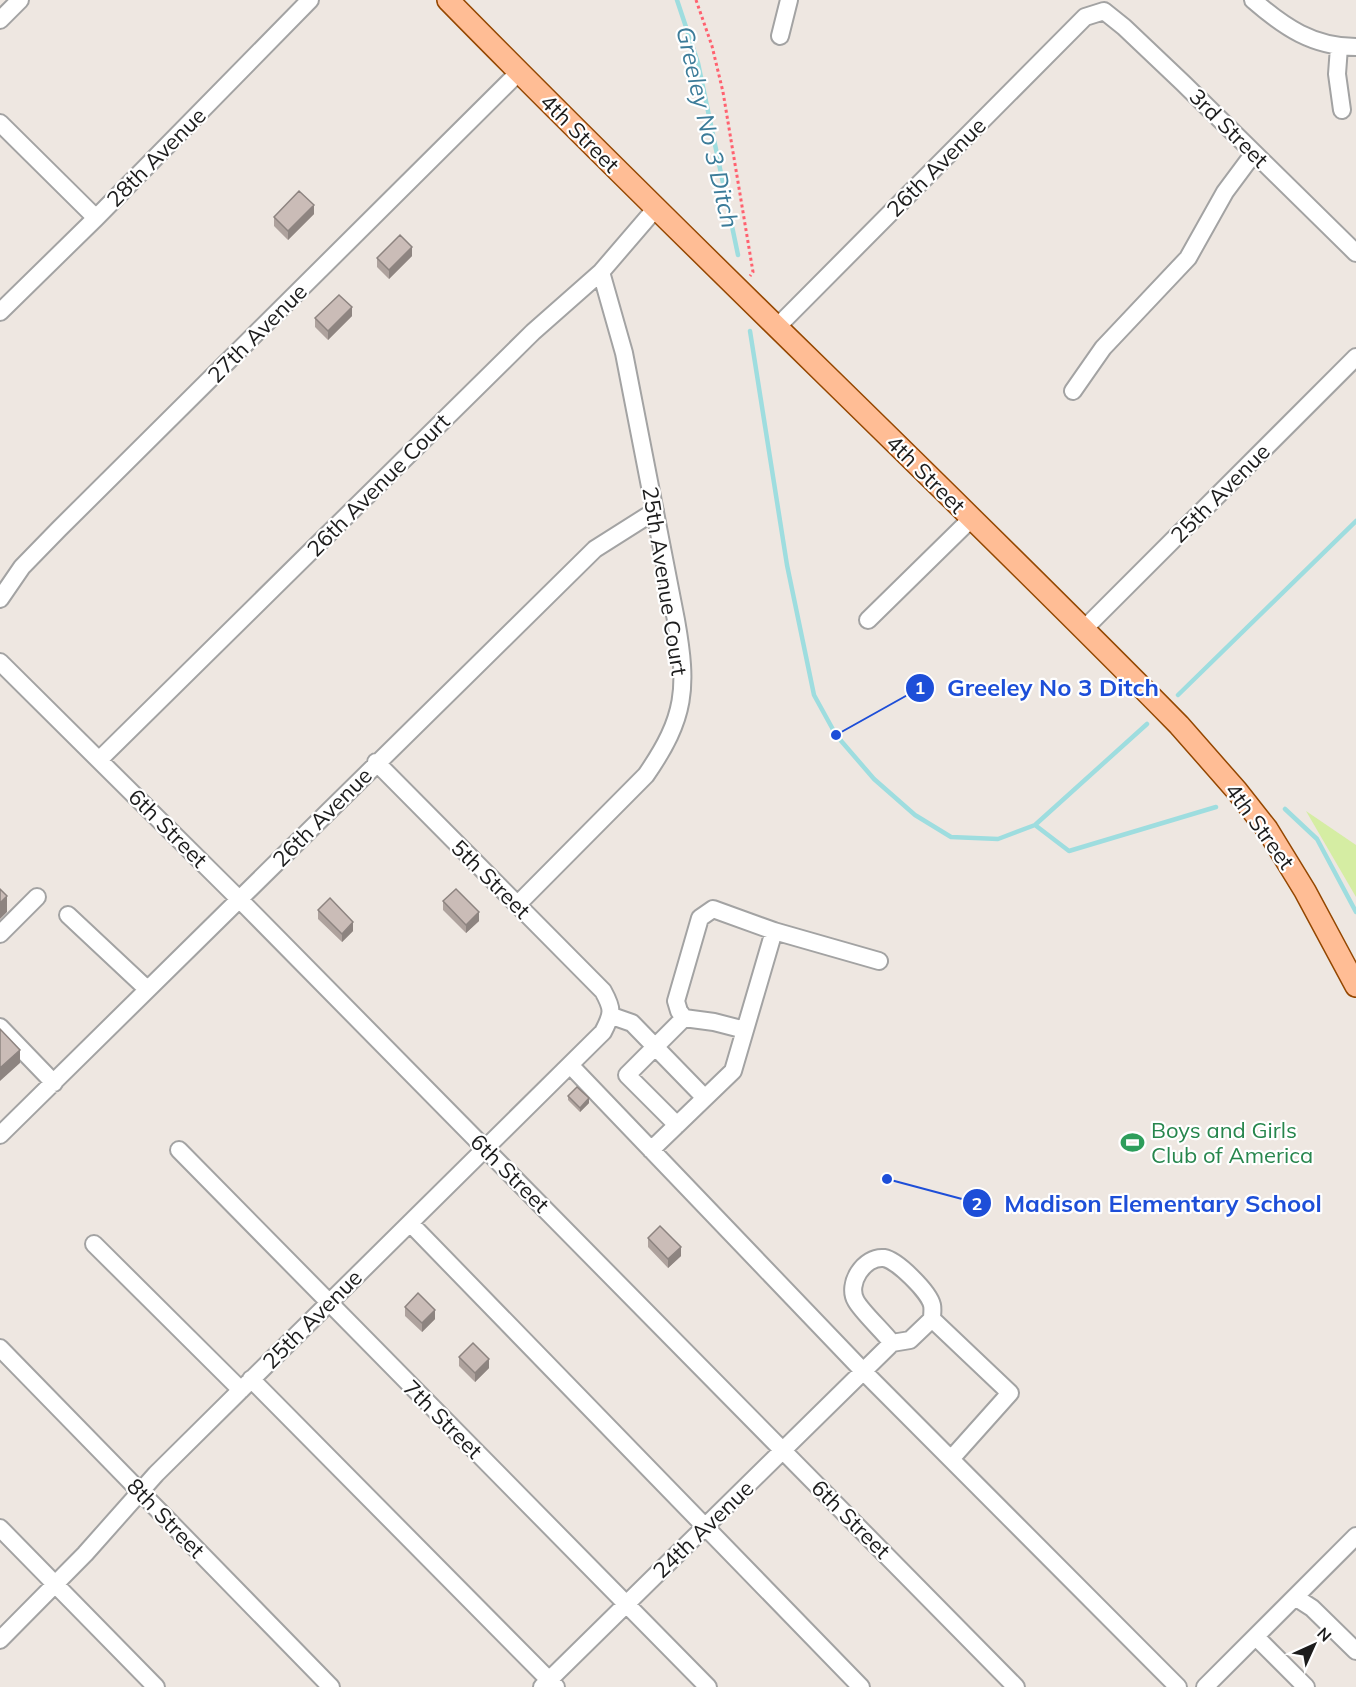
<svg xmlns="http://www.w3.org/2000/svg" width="1356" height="1687" viewBox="0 0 1356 1687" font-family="Mulish,sans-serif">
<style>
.grass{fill:#d5eda3}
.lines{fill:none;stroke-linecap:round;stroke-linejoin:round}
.stream{stroke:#9edddf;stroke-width:4.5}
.minor-casing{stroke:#a3a3a3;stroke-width:20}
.major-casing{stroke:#944700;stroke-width:24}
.path{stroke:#ff616f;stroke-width:3;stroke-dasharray:3 3;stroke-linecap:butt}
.minor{stroke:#fff;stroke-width:16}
.major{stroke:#ffbd95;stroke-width:21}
.wall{fill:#aea29d}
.shaded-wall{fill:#8d8480}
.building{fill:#cabcb7;stroke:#8d8480;stroke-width:1.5}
.labels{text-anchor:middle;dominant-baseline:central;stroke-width:4.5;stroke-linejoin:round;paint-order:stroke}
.street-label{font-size:22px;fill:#1c1c1c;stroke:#fff}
.leisure-label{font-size:22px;fill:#27864d;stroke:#fff;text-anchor:start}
.water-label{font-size:24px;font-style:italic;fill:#3c7c99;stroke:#fff}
.leader{fill:none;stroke:#1d4ed8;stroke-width:2}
.callout-dot{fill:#1d4ed8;stroke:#fff;stroke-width:2}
.mark-label{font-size:18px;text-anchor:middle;font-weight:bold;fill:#fff}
.callout-label{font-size:24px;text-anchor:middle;font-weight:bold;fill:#1d4ed8;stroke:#fff;stroke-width:4.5;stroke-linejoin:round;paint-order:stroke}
</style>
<rect width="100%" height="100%" fill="#eee7e1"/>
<path class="grass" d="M1306,811L1356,845V897Z"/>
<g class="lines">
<path class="stream" d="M677,0L698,63L738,255
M750,331L787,565L814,695L836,735L874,779L915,815L951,837L998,839L1035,825L1069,851L1216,807
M1178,695L1356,521
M1285,809L1317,839L1356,912
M1035,825L1147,724"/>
<defs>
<path id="minor" d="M1253,0C1284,27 1313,47 1356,47
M0,20L20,0
M780,36L789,0
M1339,47L1337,74L1342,110
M0,123L96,218
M0,312L96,218L310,0
M778,326L1085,17L1104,11L1124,27L1183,83L1356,253
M1073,391L1103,348L1188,258L1225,192L1254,153
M0,599L22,567L59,529L519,72
M868,620L971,519
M1084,629L1356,357
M0,662L240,900L1016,1687
M99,760L533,332L601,272L656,208
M517,905L646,775C686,717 688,688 676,620L624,353L601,272
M68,915L147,989
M0,934L37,897
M612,1016L632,1023L705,1098
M0,1027L54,1083
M745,1030L714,1022L684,1018L679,1011L676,1001L700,918L713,909L774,931
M570,1065L864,1372L1178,1687
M677,1125L627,1075L684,1018
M0,1135L595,549L655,511
M179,1150L708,1687
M651,1150L733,1071L774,931L879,961
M410,1223L861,1687
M94,1244L241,1390
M892,1343C883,1331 862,1312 856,1301C846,1284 864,1256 884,1258C897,1260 929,1292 932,1305C933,1309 932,1315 932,1319
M0,1348L331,1687
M251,1379L556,1687
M0,1528L156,1687
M1295,1597L1312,1608L1356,1651
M1256,1637L1306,1687
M0,1640L85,1554L156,1474L603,1032C613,1013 613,1009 603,991L376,762
M542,1687L892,1343L910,1340L932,1319L1010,1393L951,1459
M1205,1687L1356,1536"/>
<path id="major" d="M448,0C688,245 938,480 1179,725L1237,791L1267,829L1305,891L1356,986"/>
</defs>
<use href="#minor" class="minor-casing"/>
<use href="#major" class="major-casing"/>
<path class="path" d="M696,0L712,46L723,92L753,272L750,276"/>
<use href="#minor" class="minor"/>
<use href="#major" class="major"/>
</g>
<path class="wall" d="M314,214L288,240L274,226V217Z
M412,256L389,279L377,267V258Z
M352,316L328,340L315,327V318Z
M443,901L479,921L466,933L443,910Z
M318,910L353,931L342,942L318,919Z
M568,1096L589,1103L580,1112L568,1100Z
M648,1238L681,1256L668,1268L648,1247Z
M405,1307L435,1319L422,1332L405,1316Z
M459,1357L489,1368L475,1382L459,1366Z"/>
<path class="shaded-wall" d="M314,205V214L288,240V231Z
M412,247V256L389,279V270Z
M352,307V316L328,340V331Z
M7,896V912L0,919V903Z
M479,912V921L466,933V925Z
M353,922V931L342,942V934Z
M20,1050V1063L0,1081V1068Z
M589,1098V1103L580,1112V1108Z
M681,1247V1256L668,1268V1259Z
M435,1310V1319L422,1332V1323Z
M489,1359V1368L475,1382V1373Z"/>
<path class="building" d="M299,191L314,205L288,231L274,217Z
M400,235L412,247L389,270L377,258Z
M339,295L352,307L328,331L315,318Z
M0,889L7,896L0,903Z
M456,889L479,912L466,925L443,901Z
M330,898L353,922L342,934L318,910Z
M0,1029L20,1050L0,1068Z
M577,1087L589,1098L580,1108L568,1096Z
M660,1226L681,1247L668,1259L648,1238Z
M418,1293L435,1310L422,1323L405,1307Z
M473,1343L489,1359L475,1373L459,1357Z"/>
<defs>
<symbol id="stadium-bare" viewBox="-9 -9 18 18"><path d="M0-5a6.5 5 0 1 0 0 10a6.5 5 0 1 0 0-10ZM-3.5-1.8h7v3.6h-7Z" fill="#2e9e5b" stroke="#fff" stroke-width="2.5" paint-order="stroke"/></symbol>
</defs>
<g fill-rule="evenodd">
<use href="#stadium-bare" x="1116" y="1126" width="33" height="33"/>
</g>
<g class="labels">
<g class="street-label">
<text transform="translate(1229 128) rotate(45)">3rd Street</text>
<text transform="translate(580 133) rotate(45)">4th Street</text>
<text transform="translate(156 157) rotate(-45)">28th Avenue</text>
<text transform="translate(936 167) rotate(-45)">26th Avenue</text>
<text transform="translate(257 333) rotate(-45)">27th Avenue</text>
<text transform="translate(926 474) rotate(45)">4th Street</text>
<text transform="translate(378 485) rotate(-45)">26th Avenue Court</text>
<text transform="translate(1220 493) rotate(-45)">25th Avenue</text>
<text transform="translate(665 581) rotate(81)">25th Avenue Court</text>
<text transform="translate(322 817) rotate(-45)">26th Avenue</text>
<text transform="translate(1260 826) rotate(54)">4th Street</text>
<text transform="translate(168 828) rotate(45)">6th Street</text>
<text transform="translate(491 879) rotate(45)">5th Street</text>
<text transform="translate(510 1173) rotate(45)">6th Street</text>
<text transform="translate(312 1319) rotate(-45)">25th Avenue</text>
<text transform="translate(443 1419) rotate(45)">7th Street</text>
<text transform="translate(166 1518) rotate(46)">8th Street</text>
<text transform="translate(851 1519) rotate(45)">6th Street</text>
<text transform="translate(703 1529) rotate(-44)">24th Avenue</text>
</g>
<g class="leisure-label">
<text x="1151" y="1130">Boys and Girls<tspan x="1151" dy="25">Club of America</tspan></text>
</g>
<g class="water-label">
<text transform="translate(708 127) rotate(77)">Greeley No 3 Ditch</text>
</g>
</g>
<path class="leader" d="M836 735L920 688M887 1179L977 1203"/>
<g class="callout-dot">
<circle cx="836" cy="735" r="6"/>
<circle cx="887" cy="1179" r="6"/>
<circle cx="920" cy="688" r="15"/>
<circle cx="977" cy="1203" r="15"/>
</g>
<g class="mark-label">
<text x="920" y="694">1</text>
<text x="977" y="1210">2</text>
</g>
<g class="callout-label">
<text x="1053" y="696">Greeley No 3 Ditch</text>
<text x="1163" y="1212">Madison Elementary School</text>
</g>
<g transform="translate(1314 1645) rotate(45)" stroke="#ffffff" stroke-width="4.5" paint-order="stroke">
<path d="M0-4.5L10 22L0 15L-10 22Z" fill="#1c1c1c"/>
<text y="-9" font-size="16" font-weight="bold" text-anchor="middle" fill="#1c1c1c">N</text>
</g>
</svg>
